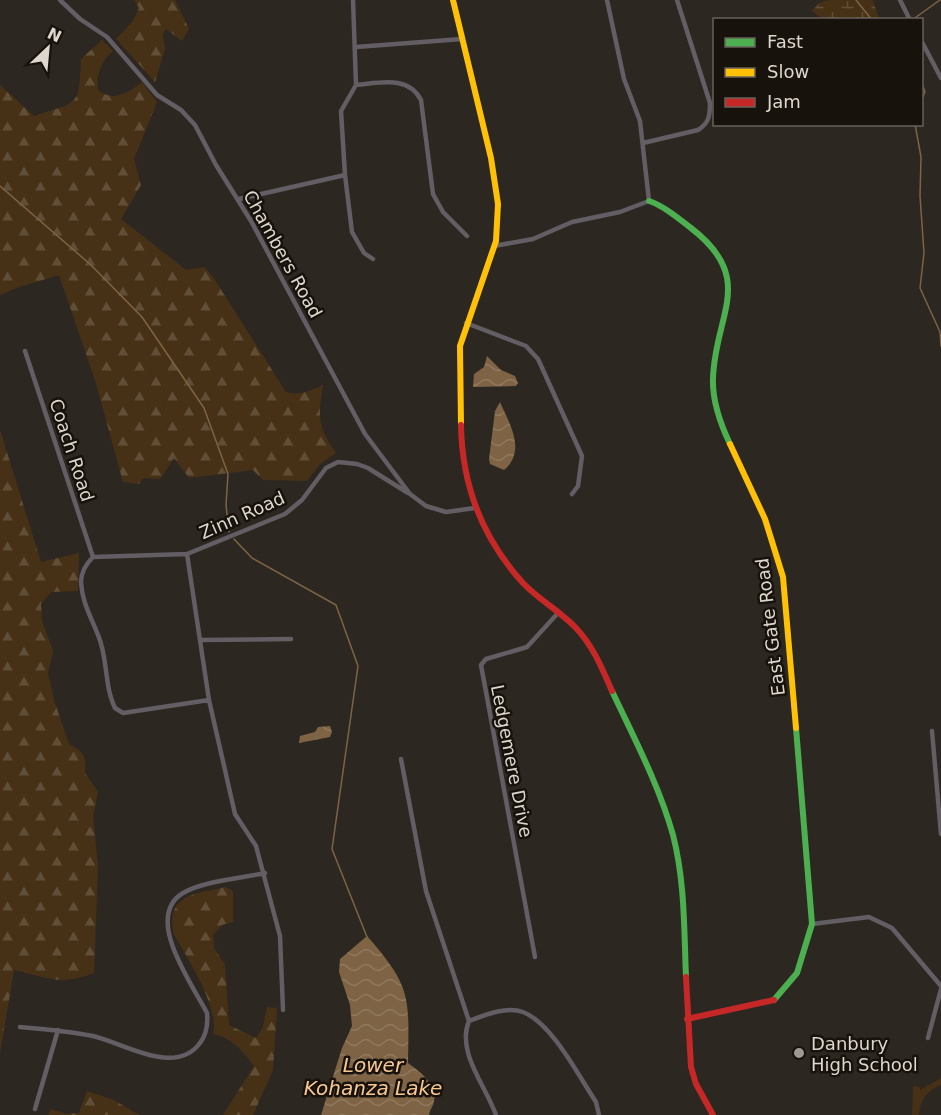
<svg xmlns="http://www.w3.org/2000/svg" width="941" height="1115" viewBox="0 0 941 1115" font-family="'DejaVu Sans',sans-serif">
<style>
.forest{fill:url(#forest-firs)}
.wetland{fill:url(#wetland-marsh)}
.green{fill:#473116}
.water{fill:url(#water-waves)}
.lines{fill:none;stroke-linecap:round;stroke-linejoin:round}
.stream{stroke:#7e6344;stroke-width:1.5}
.street{stroke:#635d64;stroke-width:4.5}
.fast{stroke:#4caf50;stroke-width:6}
.slow{stroke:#ffc107;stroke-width:6}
.jam{stroke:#c62828;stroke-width:6}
.poi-dot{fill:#a09991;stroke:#17120c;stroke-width:2}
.labels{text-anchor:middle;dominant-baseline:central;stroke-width:5;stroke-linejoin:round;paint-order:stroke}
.street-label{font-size:18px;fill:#ded7ce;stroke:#17120c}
.poi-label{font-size:18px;fill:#ded7ce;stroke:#17120c;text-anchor:start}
.water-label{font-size:20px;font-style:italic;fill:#f9c891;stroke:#17120c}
</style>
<defs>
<pattern id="forest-firs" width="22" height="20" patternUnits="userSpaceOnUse" patternTransform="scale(1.5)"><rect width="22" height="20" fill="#473116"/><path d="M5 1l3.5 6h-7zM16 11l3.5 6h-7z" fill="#614e37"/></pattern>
<pattern id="wetland-marsh" width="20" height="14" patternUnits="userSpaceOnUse" patternTransform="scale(1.5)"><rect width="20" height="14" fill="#473116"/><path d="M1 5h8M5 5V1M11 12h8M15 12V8" fill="none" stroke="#614e37"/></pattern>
<pattern id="water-waves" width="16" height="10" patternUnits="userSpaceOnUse" patternTransform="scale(1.5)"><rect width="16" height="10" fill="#7e6344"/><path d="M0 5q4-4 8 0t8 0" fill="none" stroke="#90795e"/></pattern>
</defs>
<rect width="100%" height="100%" fill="#2d2721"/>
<path class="forest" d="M134,0H175L189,29L182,41L166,29L163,34L165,49L155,82L116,39L133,21L139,8Z
M102,40L113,51C102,60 94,77 99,91C114,102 129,93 142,82L157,102L134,159L141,185L121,219L186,270L204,267L213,277L286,392C300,396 310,391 323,385C318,417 317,426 336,453L320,464L307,481L263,480L253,470L189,478L174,458L160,479L143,478L139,484L123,482L96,383L59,275L16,288L0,295V85L34,116C79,101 79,108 81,59Z
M0,430L41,562L79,553L78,591L51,592L41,604L42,621L53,651L48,673L54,700L69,744C85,752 86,756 85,773L98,792L93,817L98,866L94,973C59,986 49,978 14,970L0,1053Z
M225,887L233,891V922L222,925L213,935L214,948L225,965L229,1025L256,1038L263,1027L267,1007L277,1008L273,1070L253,1115H223L254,1066C243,1051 231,1037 213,1034C220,1007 186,957 173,932C167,893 197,894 225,887Z
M87,1091L114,1100L139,1115H48L51,1109L66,1114L79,1113Z"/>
<path class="wetland" d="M828,0H873L879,19H823L812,11L819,3Z"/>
<path class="green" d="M941,1078V1085C927,1090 920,1100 919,1115H912L913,1086L920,1087V1090Z"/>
<path class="water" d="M487,356L501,370L515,376L518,383L516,386L473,387L474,374L484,367Z
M500,402C509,423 527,451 504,470L490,464L489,459L495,411Z
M330,726L332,732L330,737L299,743L300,736L315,732L318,727Z
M367,936C412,987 409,997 408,1063C419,1071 438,1085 434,1101C433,1107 430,1109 429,1115H321L342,1048L352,1026L350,1005L339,972L340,959Z"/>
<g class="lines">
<path class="stream" d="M856,0L872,20
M912,20L940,0
M922,84L925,92L922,99
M915,124L921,157L920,196L924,253L920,288L940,332L941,346
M0,186L91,265L142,317L204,408L228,474L226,505L229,532
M234,539L252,558L336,605L358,666L332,849L367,937"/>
<path class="street" d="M60,0L80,19L107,37L157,95L181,110L195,125L216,165L251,221L365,434L410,494L426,506L446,512L475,508
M353,0L356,85
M900,0L910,20
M922,42L941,78
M356,47L462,39
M643,143L698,130C709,123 710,116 710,103L677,0
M239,199L345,175
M494,246L533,239L572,222L620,212L649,201L640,121L624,79L607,0
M373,259L364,253L352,232L345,175L341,111L356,85C380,83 408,75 421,100L433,194L443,212L467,236
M466,323L526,346L538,359L582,456L578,486L572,494
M25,351L93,557
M187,554L209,700L235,814L256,846L280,936L283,1010
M93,557L187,554L285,514L302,500L326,468L338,462L357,464L368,468L408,493
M93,557C86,564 81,572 81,582C82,602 91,617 98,635C108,657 104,686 115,708L123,713L209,700
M200,640L291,639
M932,731L941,834
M401,759L426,891L469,1021
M812,924L869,917L892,928L941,986
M535,957L481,665L486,659L527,647L558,613
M20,1027C44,1029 69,1031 93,1036C124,1043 175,1077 200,1043C207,1034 208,1024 207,1013C192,984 143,917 183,893C203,881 242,878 265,873
M928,1038L941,989
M35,1109L58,1030
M496,1115C486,1086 456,1052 469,1021C485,1015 506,1006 523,1012C552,1023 579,1077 596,1102L599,1115"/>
<path class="fast" d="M649,201C664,206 678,218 691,228C757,279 715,314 713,378C712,401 720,423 730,444
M612,691C634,738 659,785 673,835C685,881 684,930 686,977
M774,1000L797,973L812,924L796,728"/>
<path class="slow" d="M453,0L491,158L498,204L496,241L460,346L461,425
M730,444L765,519L783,577L796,728"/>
<path class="jam" d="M461,425C462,485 482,538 523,583C539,600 560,611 576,628C593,646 602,668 612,691
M686,977L691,1067L696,1084L713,1115
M687,1019L774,1000"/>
</g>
<circle class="poi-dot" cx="799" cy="1053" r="6"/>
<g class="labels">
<g class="street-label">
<text transform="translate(283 254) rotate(61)">Chambers Road</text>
<text transform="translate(72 450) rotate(72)">Coach Road</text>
<text transform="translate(242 515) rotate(-24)">Zinn Road</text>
<text transform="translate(770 627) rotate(-97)">East Gate Road</text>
<text transform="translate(512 761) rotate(79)">Ledgemere Drive</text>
</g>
<g class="poi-label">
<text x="811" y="1043">Danbury<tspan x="811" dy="21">High School</tspan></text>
</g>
<g class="water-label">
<text x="373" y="1065">Lower<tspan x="373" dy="23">Kohanza Lake</tspan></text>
</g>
</g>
<rect x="713" y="18" width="210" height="108" fill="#17120c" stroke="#67615a" stroke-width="1.5"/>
<rect x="725" y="38" width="30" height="9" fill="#4caf50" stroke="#67615a" stroke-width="1.5"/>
<text x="767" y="48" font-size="18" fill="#ded7ce">Fast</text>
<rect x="725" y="68" width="30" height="9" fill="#ffc107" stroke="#67615a" stroke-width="1.5"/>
<text x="767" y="78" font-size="18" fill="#ded7ce">Slow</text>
<rect x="725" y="98" width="30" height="9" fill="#c62828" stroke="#67615a" stroke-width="1.5"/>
<text x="767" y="108" font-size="18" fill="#ded7ce">Jam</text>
<g transform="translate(48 48) rotate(26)" stroke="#17120c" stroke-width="4.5" paint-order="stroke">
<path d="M0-4.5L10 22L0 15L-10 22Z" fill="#ded7ce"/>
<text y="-9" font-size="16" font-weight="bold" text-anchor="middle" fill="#ded7ce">N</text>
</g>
</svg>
